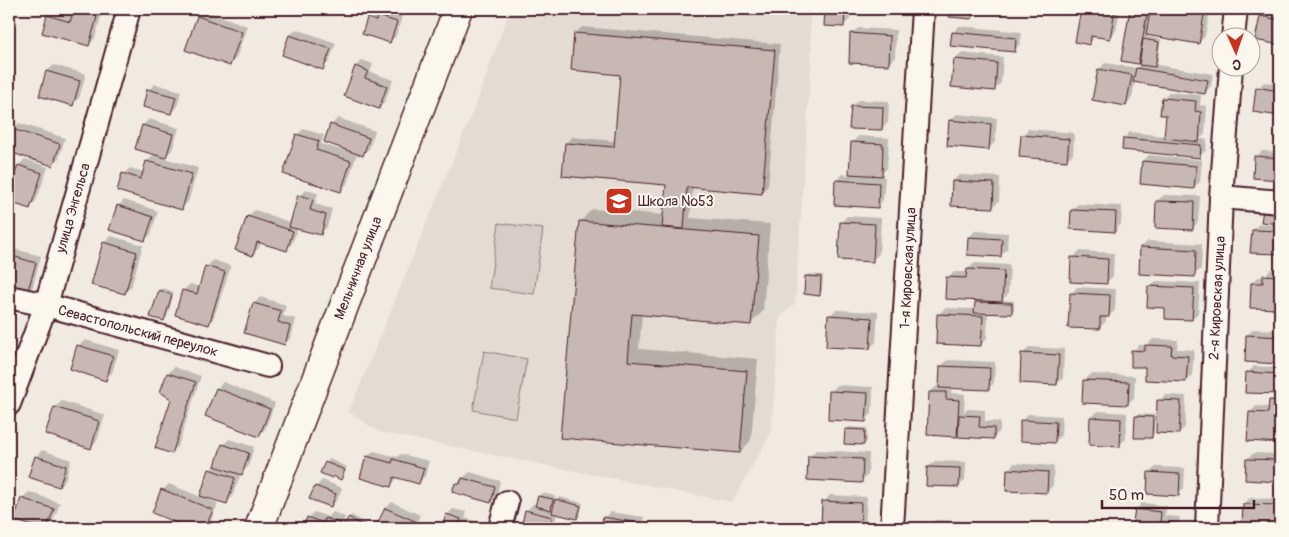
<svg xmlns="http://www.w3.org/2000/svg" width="1289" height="537" viewBox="0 0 1289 537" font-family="Pangolin,sans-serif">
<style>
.built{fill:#e4dbd2}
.green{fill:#d8ccc6;stroke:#917678}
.shadow{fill:#0003;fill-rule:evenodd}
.building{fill:#c8b8b3;stroke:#4a1f2b}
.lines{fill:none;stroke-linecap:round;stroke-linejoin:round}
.street-casing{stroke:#4a1f2b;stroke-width:26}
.primary-casing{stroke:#4a1f2b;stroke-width:31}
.street{stroke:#fbf7ec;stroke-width:22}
.primary{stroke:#fbf7ec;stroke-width:28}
.labels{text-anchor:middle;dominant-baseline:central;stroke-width:4;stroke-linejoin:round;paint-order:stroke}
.poi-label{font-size:14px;fill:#4a1f2b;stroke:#fbf7ec;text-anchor:start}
.street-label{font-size:14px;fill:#4a1f2b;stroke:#fbf7ec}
</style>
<rect width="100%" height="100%" fill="#f0eae0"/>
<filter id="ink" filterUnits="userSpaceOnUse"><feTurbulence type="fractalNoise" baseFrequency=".02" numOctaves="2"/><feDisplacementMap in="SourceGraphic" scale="10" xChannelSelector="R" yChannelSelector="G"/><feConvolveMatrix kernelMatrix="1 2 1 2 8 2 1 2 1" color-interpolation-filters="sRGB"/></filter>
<g filter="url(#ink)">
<path class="built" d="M510,9H810L811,60L795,303L780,317L771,433L732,502L379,432L349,412L478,99Z"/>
<path class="green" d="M499,223L543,229L534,294L489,288Z
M484,351L527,359L516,418L473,410Z"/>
<path class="shadow" d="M75,9H103L95,38L89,45L48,16L54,10L73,15Z
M826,9H850V19L843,26L825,24Z
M951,9H978V11L972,18L950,16Z
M1082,9H1120L1116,31L1109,37L1096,35L1089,44L1077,41Z
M1132,9H1152V10L1154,9H1210L1205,36L1199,43L1148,34V37L1161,39L1157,65L1213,74L1211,86L1205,93L1135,81L1132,98L1126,105L1099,70L1105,63L1137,68L1140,65L1141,60L1138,63L1123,60Z
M204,10L247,26L236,58L230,64L198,17Z
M385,10L402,16L396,36L390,42L368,19L374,12L381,14Z
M1264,13L1280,16V44L1257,39L1261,16Z
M959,26L1022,32L1020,44L1014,51L953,33Z
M582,27L780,44L768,186L762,192L693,186L690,218L770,224L763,311L751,323L642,314L639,349L758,359L751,440L740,452L562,437L581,221L592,209L664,215L667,184L566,143L572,137L615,141L621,74L575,33Z
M858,28L896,30L895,57L888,64L852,34Z
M296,29L336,43L329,62L323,68L290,35Z
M961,53L1003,57L1001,83L994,90L955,59Z
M362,60L373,64L370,72L393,80L385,101L379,107L356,66Z
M54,65L86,74L79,98L72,104L41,95L47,71Z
M1264,82L1280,84V115L1254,111L1258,88Z
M155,84L181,91L177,107L170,113L148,90Z
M1169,92L1201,95L1200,105L1207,106L1205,134L1200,139H1207L1206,150L1200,156L1124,139L1130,132L1165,136L1167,114L1163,98Z
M858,100L889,101L888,123L881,129L852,106Z
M957,114L997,118L995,142L988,149L950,121Z
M338,118L375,131L369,149L362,155L357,153L347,184L341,191L297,135L303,129L324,135L321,144L342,150L343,148L325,142L332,124Z
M149,119L179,128L172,150L164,158L198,168L188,202L181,208L124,174L130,168L144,172L147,161L155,154L143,125Z
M19,123L65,138L59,158L52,164L9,151V142L13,129Z
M1028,129L1074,133L1073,154L1066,160L1022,136Z
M859,136L889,138L887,168L879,176L885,177L883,200L877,206L836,181L842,174L850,175L852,142Z
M1262,151L1280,152V178L1254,177L1256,157Z
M1149,155L1202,160L1200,182L1193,188L1143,161Z
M25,159L48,167L36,201L30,207L9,200V195L19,165Z
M959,175L1000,177L999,201L993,207L953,181Z
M305,190L318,193L315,204L332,209L327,227L320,234L298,228L292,243L286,250L261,241L259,248L252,254L237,249L248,216L255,210L292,223L299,196Z
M1164,195L1200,196L1198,222L1192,229L1157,201Z
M124,200L158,211L151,234L145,240L118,206Z
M1078,204L1122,206L1121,224L1115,230L1072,210Z
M847,216L881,218L879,254L872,260L841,223Z
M1259,224L1280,225V253L1252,251L1253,230Z
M975,231L1008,233L1007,249L1001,255L969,237Z
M111,236L143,245L131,287L124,293L104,243Z
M1148,241L1202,244L1201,269L1194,275L1141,247Z
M14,249L41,256L32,289L26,295L9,290V254Z
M1079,251L1114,253L1113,276L1107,282L1073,258Z
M213,260L231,266L214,317L208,324L176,314L184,290L190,284L200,287L207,267Z
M975,263L1010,265L1008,294L1002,300L1014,301V310L1011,313L988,312L987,338L981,345L939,314L945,308L976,309V302L979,299L948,278L954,272H968V269Z
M1271,269L1280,270V308L1251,306L1252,283L1258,277H1264Z
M809,274L823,275L822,291L820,294L807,276Z
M1156,281L1200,283L1198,313L1192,319L1167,307L1149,287Z
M1077,287L1116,289L1115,310L1109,316H1106V321L1099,328L1071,294Z
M163,288L174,292L167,317L164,320L160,291Z
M260,297L286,305L283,316L296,319L291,338L284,344L254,304Z
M836,310L878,312L876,342L870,348L829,316Z
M9,328L14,330L9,345Z
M1254,329L1280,330V362L1246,361L1247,335Z
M1153,339L1178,340L1177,349L1194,350L1192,375L1186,381L1147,366L1133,351L1139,345H1147Z
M85,340L119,350L112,373L105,379L78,346Z
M1029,347L1064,349L1063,378L1057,384L1023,354Z
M948,360L995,362L994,383L988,389L952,387L951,393L965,394L964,412L967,409L985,410V421L1000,422V431L993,438L960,432L956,435L930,392L937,386H940L941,366Z
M1254,366L1280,368V441L1248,440L1250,413L1256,406L1270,407V401L1278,393L1248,373Z
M174,367L201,376L178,446L172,452L173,399L162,391L168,373Z
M1091,374L1135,376L1134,398L1127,404L1084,381Z
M223,382L275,403L265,429L259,435L217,389Z
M837,385L873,387L872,414L865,420L831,392Z
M1165,395L1186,396L1185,427L1179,433L1159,401Z
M62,401L105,415L97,441L90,448L47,433L55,407Z
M1098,411L1127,413L1126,439L1119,445L1091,418Z
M1028,414L1062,416L1061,435L1055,441L1022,421Z
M1139,414L1155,415L1154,434L1151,437L1136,417Z
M849,427L867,428V441L864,444L846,430Z
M229,439L254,447L248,467L241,473L232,497L226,503L210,498L209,500L218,503L209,526L207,528H194L154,513L163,490L169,484L201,497L210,470L217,463L223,445Z
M42,450L71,460L65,480L59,486L36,457Z
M816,450L869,453L868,475L861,481L810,456Z
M373,451L397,457L401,454L429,461L425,476L419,482L398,477L391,485L367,457Z
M1254,453L1280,454V480L1246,479L1247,459Z
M329,459L347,467L341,478L322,473Z
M935,461L966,462L965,480L959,486L928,467Z
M1014,463L1054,466L1053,485L1047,492L1008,470Z
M1156,467L1185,468L1184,488L1178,494L1149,473Z
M470,472L500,481L497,495L490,501L456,483Z
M322,480L342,488L337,500L331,506L316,487Z
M29,492L60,503L52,523L47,528H42L15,519L22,498Z
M542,493L555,496L554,503L559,497L583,503L580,515L577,518L557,513L554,528H522L526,511L533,504L537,505L539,496ZM556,503L554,509H550Z
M830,495L867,497L865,528H822L824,502Z
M1250,498L1280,499V528H1245L1247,526L1244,504Z
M392,502L420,515L414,528H377L386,508Z
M1142,503L1167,506L1165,516L1180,517L1178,528H1134L1136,510Z
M453,509L467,512L465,518L484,523L482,528H443L447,515Z
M314,512L328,517L333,512L345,517L342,528L352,515L370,527L368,528H304L308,518Z
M610,512L644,517L642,528H602L604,518Z
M935,520L972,521V528H928Z"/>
<path class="building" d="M74,9H83L98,13L89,46L42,33L47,15L70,22Z
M825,9H845L844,27L824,26Z
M950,9H973L972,19L949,17Z
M1081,9H1115L1110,39L1091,36L1090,45L1075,42Z
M1130,9H1148L1138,64L1121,61Z
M1171,9H1205L1199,44L1146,35L1150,11L1170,14Z
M197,16L242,32L230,66L185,50Z
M378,16L397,22L390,43L362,34L367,18L376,21Z
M1260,16L1280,20V45L1255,40Z
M952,32L1016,38L1015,52L950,46Z
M574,33L775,50L762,194L687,187L684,229L662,227L666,185L562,176L565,143L614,147L620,75L571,70Z
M850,33L890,36L889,65L849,63Z
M289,35L331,49L323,70L282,55Z
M1143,39L1159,42L1155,67L1139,65Z
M954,59L997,63L995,91L951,87Z
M355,66L368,71L365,78L387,86L379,109L344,96Z
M1136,68L1208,80L1205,94L1133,82Z
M1098,69L1132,75L1126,106L1092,100Z
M46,71L80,81L73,106L39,96Z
M1280,84V116L1253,112L1256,87L1279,91Z
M147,89L176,97L171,114L143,107Z
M1162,98L1196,101L1195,111L1201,112L1199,142L1164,138L1166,115H1160Z
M851,106L883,107L882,130L849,129Z
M949,120L991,124L989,150L947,146Z
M330,124L369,138L363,156L324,142Z
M142,125L173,134L166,158L135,149Z
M12,129L60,144L53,166L9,152V138Z
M296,134L319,141L316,150L351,161L341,192L283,174Z
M1021,135L1069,139L1067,161L1019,157Z
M1123,138L1201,145L1200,158L1122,150Z
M851,142L883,144L882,176L849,174Z
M1254,156L1280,158V180L1253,178Z
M146,161L192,174L182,210L117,191L122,173L141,179Z
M1142,161L1196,166L1194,189L1140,184Z
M18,165L42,173L30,209L9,202V191Z
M835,180L879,183L878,208L834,205Z
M952,181L994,183L993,208L951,206Z
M298,195L313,199L310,210L326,215L321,235L289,227Z
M1156,201L1194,202L1193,230L1155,228Z
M117,205L153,217L145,241L109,230Z
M1071,210L1116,212L1115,232L1070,229Z
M1263,210L1280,212V224L1261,222Z
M247,216L293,231L287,251L257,242L253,256L235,250Z
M579,221L759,236L751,325L632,314L628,361L747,371L740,453L560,438Z
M840,222L875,224L873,262L838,260Z
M1252,230L1280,231V254L1250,253Z
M968,237L1002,239L1001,257L967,255Z
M103,242L137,252L125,294L91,285Z
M1140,247L1196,250L1195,277L1139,274Z
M9,255L36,263L26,297L9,292Z
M1071,257L1108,259L1107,284L1070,282Z
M205,266L225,272L209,325L175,315L182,290L197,294Z
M967,269L1004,271L1002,302L945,299L946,277L966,278Z
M1263,275L1280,276V309L1250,308L1251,283H1263Z
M805,276L821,277L820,296L804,294Z
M1148,286L1194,288L1192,320L1165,319V308L1147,307Z
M159,290L172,295L164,321L150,317Z
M1070,293L1110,295L1109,317H1100V329L1068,328Z
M975,302L1012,303V314L974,313Z
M253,303L281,311L278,322L290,326L285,345L244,333Z
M937,314L983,316L981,346L936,344Z
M828,315L872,318L870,349L826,347Z
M1246,335L1280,337V364L1245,362Z
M77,345L113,356L106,381L70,369Z
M1145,345L1172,346L1171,355L1188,356L1186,382L1145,380V367H1131V350L1145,351Z
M1021,353L1059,355L1057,385L1020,383Z
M940,366L990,368L989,390L939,388Z
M1246,372L1280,374V394L1245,393Z
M167,373L196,382L172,454L155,448L171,399L160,392Z
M1083,380L1129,382L1128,405L1082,403Z
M216,388L270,409L259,437L205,416Z
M829,391L868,393L866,422L828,420Z
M929,392H946V399L959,400L957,437L927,435Z
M1157,400L1181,401L1179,434L1156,433Z
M1269,400L1280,401V443L1247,441L1249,412L1268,413Z
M54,407L99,421L91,449L45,434Z
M959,415L980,416L979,427L994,428V439L958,437Z
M1135,416L1153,417L1152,438H1134Z
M1090,417L1121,419L1120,447L1089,445Z
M1020,420L1056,422L1055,443L1020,441Z
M845,429L865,430L864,445L844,444Z
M222,444L249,453L242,475L215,466Z
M35,456L66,466L59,487L28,477Z
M366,456L392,463L393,459L424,468L419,484L394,477L391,487L360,478Z
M808,456L863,459L862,483L807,480Z
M1246,459L1280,460V482L1245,480Z
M325,462L345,470L341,480L333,476L332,478L320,473Z
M927,467L960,468L959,487L926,486Z
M209,469L235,478L227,504L200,496Z
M1007,469L1048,472L1047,493L1006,491Z
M1148,472L1180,474L1179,496L1147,494Z
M462,478L495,487L491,503L452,492L455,483L460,484Z
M315,486L336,494L331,507L309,499Z
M161,489L213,510L205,528H190L152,513Z
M538,496L553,499L551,510L535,506Z
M21,498L54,509L47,528H38L14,520Z
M555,499L581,506L577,519L552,513Z
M822,501L861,503L860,528H821Z
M1243,504L1280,505V528L1242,527Z
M385,508L415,521L411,528H375Z
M1135,509L1161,512L1160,522L1174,523L1173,528H1132Z
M525,510L552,517L550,528H521Z
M446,514L461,519L460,524L475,528H442Z
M307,517L323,523L325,518L340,523L338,528H303Z
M349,517L365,528H341Z
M603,517L638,523L637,528H601Z
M927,526L967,527V528H927Z"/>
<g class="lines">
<defs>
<path id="street" d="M1233,38L1236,9
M1221,197L1280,202
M9,297L46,305L268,366
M9,404L46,305L129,9
M500,528L507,502
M892,528L923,9
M1207,528L1221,197L1231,68"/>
<path id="primary" d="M259,528L458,9"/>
</defs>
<use href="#street" class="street-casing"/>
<use href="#primary" class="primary-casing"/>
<use href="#street" class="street"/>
<use href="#primary" class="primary"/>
</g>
</g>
<defs>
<symbol id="school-square" viewBox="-11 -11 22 22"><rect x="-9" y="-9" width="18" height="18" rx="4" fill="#c8321e" stroke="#fbf7ec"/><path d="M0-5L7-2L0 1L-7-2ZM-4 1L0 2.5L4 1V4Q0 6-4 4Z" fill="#fff"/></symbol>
</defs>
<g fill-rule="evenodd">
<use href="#school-square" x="603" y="185" width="32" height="32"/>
</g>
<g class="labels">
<g class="poi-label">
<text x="638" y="201">Школа №53</text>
</g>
<g class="street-label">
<text transform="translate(73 208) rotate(-74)">улица Энгельса</text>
<text transform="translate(358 268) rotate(-69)">Мельничная улица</text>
<text transform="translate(908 268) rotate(-87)">1-я Кировская улица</text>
<text transform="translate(1217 298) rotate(-87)">2-я Кировская улица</text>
<text transform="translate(138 331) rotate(15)">Севастопольский переулок</text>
</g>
</g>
<rect width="1289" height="537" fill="none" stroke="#fbf7ec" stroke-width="30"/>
<rect x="15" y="15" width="1259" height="507" fill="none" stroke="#4a1f2b" stroke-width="2" filter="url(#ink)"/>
<g transform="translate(1236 52) rotate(177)"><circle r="24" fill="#fbf7ec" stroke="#b4a19f"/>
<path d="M0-4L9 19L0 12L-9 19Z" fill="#c8321e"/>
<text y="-8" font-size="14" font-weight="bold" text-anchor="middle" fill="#4a1f2b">С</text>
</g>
<path d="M1102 500v8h152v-8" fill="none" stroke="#4a1f2b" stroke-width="2.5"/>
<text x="1109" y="500" font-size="15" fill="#4a1f2b" stroke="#fbf7ec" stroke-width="4" paint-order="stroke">50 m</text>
</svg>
